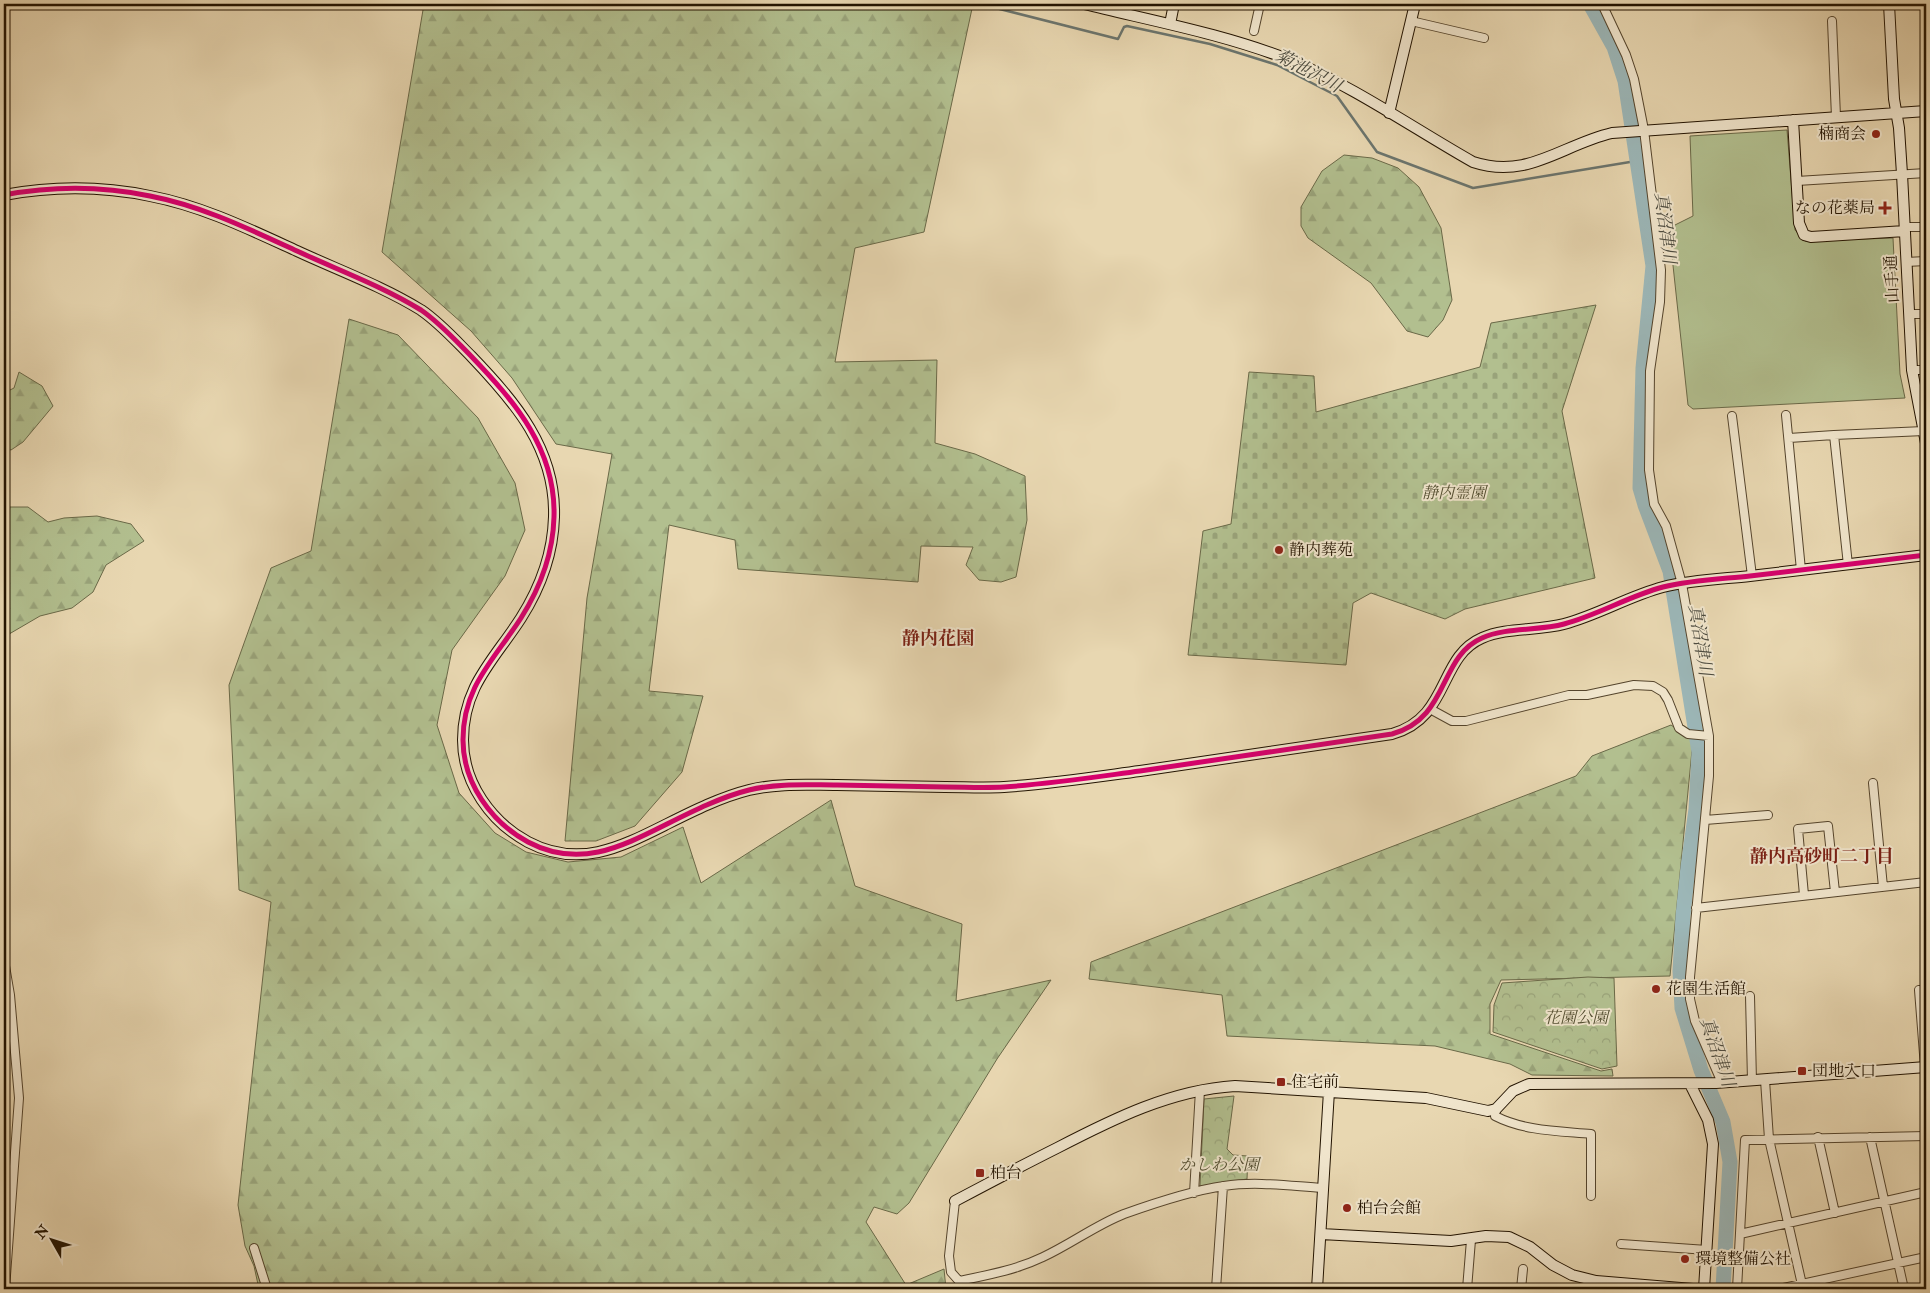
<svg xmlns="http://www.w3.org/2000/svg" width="1930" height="1293" viewBox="0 0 1930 1293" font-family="'IM FELL Double Pica','Noto Serif JP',serif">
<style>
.green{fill:#b2bf8f;stroke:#6a6948}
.forest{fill:url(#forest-firs);stroke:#6a6948}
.cemetery{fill:url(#cemetery-stones);stroke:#6a6948}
.park{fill:url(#park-crowns);stroke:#6a6948}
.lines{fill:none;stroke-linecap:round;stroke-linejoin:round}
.stream{stroke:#6b756e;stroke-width:2.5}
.river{stroke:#9cb7b8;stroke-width:15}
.street-casing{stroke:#54442c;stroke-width:10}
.secondary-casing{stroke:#221300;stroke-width:12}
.street{stroke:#f0e5cc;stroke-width:8}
.secondary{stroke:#f0e5cc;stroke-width:10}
.cycleway-casing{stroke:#f0e5cc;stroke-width:8}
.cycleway{stroke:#d6006c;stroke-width:5}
.poi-dot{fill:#8f2418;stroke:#f0e5cc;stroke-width:2}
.labels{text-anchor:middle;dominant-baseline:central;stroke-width:4;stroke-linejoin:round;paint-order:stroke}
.poi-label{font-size:16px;fill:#221300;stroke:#f0e5cc;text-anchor:start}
.street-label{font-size:16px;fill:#221300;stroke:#f0e5cc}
.park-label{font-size:16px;font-style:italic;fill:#544f32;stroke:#f0e5cc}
.water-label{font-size:18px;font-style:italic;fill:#4d4c40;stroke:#f0e5cc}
.neighbourhood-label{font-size:18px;font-weight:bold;fill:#7a1f14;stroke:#f0e5cc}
</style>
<defs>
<pattern id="forest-firs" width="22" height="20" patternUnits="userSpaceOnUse" patternTransform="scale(1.25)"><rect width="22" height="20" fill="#b2bf8f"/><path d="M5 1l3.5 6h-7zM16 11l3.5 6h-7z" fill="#99a37a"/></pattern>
<pattern id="cemetery-stones" width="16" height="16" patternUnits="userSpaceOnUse" patternTransform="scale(1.25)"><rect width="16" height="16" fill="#b2bf8f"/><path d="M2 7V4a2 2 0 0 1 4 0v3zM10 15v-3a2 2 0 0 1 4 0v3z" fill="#99a37a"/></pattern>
<pattern id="park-crowns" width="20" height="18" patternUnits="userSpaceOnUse" patternTransform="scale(1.25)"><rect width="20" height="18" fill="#b2bf8f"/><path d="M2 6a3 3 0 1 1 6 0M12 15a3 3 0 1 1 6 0" fill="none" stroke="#99a37a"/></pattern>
</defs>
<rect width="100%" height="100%" fill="#e8d7b1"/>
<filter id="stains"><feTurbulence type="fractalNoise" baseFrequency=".004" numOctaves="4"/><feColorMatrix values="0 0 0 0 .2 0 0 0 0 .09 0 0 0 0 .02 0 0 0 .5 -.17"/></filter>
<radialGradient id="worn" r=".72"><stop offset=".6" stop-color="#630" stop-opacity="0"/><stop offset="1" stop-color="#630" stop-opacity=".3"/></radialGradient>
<path class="green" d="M1787,130L1795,230L1805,241L1893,238L1900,374L1905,398L1693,409L1688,405L1669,228L1693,216L1690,136Z"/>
<path class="forest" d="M424,4H973L924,232L855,248L835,362L937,360L935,443L975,454L1025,476L1027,520L1016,577L1001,582L979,580L966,565L973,547L921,546L918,582L738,569L735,540L669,525L649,691L703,696L682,772L635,826L596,841H565L587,598L612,454L556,444L512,378L471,331L382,252Z
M1344,155L1372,158L1398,168L1419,187L1441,228L1452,300L1443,320L1428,337L1407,331L1371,283L1308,238L1301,226V207L1322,171Z
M349,319L398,335L478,418L515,483L525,530L505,576L452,650L437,725L459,793L495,833L526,852L568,862L621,857L683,827L701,883L831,800L855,886L962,924L956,1001L1051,980L997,1059L909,1203L897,1214L874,1207L866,1222L906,1285L944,1269L946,1289H259L254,1266L245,1246L238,1205L271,902L239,890L229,685L271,568L311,551Z
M19,372L42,386L53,406L23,442L11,450L4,448V393L14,388Z
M4,507H28L48,522L64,518L97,516L131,524L144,541L106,565L93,592L72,608L40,616L4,637Z
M1671,725L1693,740L1670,976L1501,980L1490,1004V1034L1601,1071L1612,1069L1613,1076L1532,1075L1510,1064L1435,1046L1227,1036L1222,995L1089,979L1091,962L1576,776L1592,756Z"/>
<path class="cemetery" d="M1596,305L1562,411L1595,578L1465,609L1445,619L1371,593L1353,603L1346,665L1188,655L1203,531L1231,524L1249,372L1314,376L1316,412L1480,367L1491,323Z"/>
<path class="park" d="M1588,977L1614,978L1617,1066L1602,1069L1493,1032L1494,1005L1502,983Z
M1234,1096L1227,1149L1233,1155L1248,1156L1247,1179L1200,1186L1204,1099Z"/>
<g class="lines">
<path class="stream" d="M980,4L1118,39L1124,27L1127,26L1210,44L1277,65L1337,96L1377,152L1473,188L1636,161"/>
<path class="river" d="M1590,4L1614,47L1625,81L1653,266L1643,368L1640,488L1645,505L1670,571L1699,752L1696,809L1688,867L1683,916L1680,971L1682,1008L1701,1070L1723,1122L1730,1162L1723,1289"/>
<defs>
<path id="street" d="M1602,4L1626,55L1634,79L1644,130L1661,270L1660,302L1650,371L1649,470L1654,504L1666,526L1682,584L1709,736V776L1690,977V999L1695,1021L1722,1083
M1411,21L1484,38
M1832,21L1836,117
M1254,31L1260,4
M1797,181L1926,173
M1904,227H1926
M1906,262L1926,261
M1909,314H1926
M1912,370H1926
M1786,415L1801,570
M1732,416L1752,576
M1834,435L1924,431
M1789,438L1834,435L1848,565
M1430,709L1452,721H1466L1569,695H1587L1634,685L1653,686L1663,692L1668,700L1679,728L1688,734L1709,736
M1873,783L1883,887
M1926,795V802
M1705,820L1768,815
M1804,895L1798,829L1828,826L1835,892
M1696,908L1926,882
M4,960L10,995L19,1098L5,1289
M1919,990L1925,1067
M1750,996L1752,1081
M1765,1080L1769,1139L1803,1289
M1496,1109L1495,1116C1524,1131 1559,1131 1591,1134V1196
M1818,1137L1835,1213
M1870,1137L1904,1289
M1194,1193L1200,1090
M955,1201L949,1256L951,1272L959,1281C988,1275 1016,1270 1043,1257C1071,1244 1096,1225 1124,1214C1152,1204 1195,1190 1224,1186C1256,1181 1290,1186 1323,1188
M1740,1234L1926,1192
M1621,1244L1707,1250
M254,1248L267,1289
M1216,1289L1223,1186
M1467,1289L1471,1240
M1521,1289L1523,1269
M1737,1289L1745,1140L1926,1136
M1778,1289L1926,1257"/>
<path id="secondary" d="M1084,4C1153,21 1224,34 1290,60C1353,86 1413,128 1473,162C1528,180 1561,145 1612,133L1926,111
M1889,4L1894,99L1899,128L1902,174L1912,370L1926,443
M1170,24L1174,4
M1389,113L1415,4
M1793,120L1799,223L1804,235L1811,237L1905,231
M4,195C52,186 102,186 150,196C202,206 249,229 297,251C338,270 382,286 421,310C440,323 455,340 471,356C515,402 556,449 554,517C553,554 540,588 521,618C494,660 463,686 463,740C463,783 491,822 528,842C579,869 621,847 667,824C693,811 721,797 749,790C778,783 807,785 837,785C873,786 909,786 945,787C964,787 984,788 1004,787C1049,784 1095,777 1140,771C1224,759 1308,746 1392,734C1450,718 1438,657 1482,638C1506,627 1539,631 1564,624C1598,615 1629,596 1663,587C1691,580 1721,579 1750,576C1808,569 1867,562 1926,555
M1690,1084L1708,1120L1713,1144L1704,1289
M955,1201C989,1183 1023,1165 1057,1148C1113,1119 1171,1090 1235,1086L1426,1098L1488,1111L1496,1109L1513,1091L1529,1084L1716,1083L1926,1067
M1321,1234L1451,1241L1486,1236L1509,1237L1530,1247L1553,1265L1572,1275L1596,1281L1693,1289
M1317,1289L1329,1091"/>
</defs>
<use href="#street" class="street-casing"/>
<use href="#secondary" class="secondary-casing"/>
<use href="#street" class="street"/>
<use href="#secondary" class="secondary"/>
<defs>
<path id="cycleway" d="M4,195C52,186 102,186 150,196C202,206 249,229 297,251C338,270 382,286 421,310C440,323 455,340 471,356C515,402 556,449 554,517C553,554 540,588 521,618C494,660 463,686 463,740C463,783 491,822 528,842C579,869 621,847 667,824C693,811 721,797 749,790C778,783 807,785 837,785C873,786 909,786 945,787C964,787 984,788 1004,787C1049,784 1095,777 1140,771C1224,759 1308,746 1392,734C1450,718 1438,657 1482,638C1506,627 1539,631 1564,624C1598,615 1629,596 1663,587C1691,580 1721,579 1750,576C1808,569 1867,562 1926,555"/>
</defs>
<use href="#cycleway" class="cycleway-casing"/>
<use href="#cycleway" class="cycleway"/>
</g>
<g class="poi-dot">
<circle cx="1876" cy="134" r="5"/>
<path d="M1882.5 200.5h5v5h5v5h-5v5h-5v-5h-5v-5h5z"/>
<circle cx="1279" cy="550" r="5"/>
<circle cx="1656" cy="989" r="5"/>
<rect x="1797" y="1066" width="10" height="10" rx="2.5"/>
<rect x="1276" y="1077" width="10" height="10" rx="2.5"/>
<rect x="975" y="1168" width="10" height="10" rx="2.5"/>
<circle cx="1347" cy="1208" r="5"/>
<circle cx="1685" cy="1259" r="5"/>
</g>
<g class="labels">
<g class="poi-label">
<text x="1866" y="134" text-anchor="end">楠商会</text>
<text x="1875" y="208" text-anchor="end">なの花薬局</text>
<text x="1289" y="550">静内葬苑</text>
<text x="1666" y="989">花園生活館</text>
<text x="1812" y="1071">団地入口</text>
<text x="1291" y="1082">住宅前</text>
<text x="990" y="1173">柏台</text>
<text x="1357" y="1208">柏台会館</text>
<text x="1695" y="1259">環境整備公社</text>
</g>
<g class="street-label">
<text transform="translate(1892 279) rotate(-93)">山手通</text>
</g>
<g class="park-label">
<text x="1454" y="493">静内霊園</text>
<text x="1576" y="1018">花園公園</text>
<text x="1219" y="1165">かしわ公園</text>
</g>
<g class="water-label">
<text transform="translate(1308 71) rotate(28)">菊池沢川</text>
<text transform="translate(1665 228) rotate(83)">真沼津川</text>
<text transform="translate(1700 640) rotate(81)">真沼津川</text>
<text transform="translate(1717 1052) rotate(71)">真沼津川</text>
</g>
<g class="neighbourhood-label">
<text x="938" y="638">静内花園</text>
<text x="1822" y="856">静内高砂町二丁目</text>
</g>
</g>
<rect width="1930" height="1293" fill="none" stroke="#e8d7b1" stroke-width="20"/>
<rect x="5" y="5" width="1920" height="1283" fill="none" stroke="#221300" stroke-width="2.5"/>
<rect x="10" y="10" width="1910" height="1273" fill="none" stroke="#221300"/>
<g transform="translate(52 1240) rotate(309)" stroke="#f0e5cc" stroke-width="4" paint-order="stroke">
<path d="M0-4L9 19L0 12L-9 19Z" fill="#221300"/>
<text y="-8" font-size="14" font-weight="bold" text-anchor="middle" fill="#221300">N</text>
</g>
<rect width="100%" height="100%" filter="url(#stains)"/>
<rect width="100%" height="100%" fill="url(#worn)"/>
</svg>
